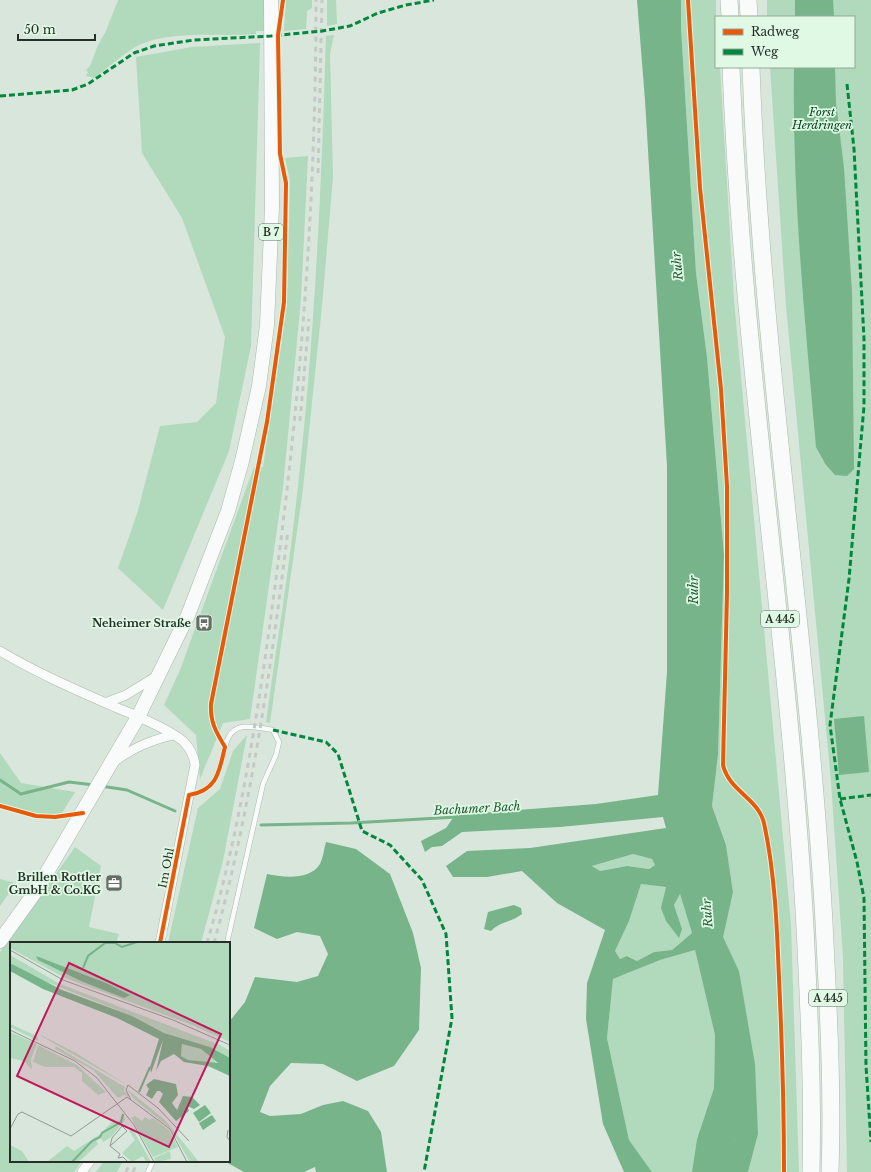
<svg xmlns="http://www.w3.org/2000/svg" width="871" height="1172" viewBox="0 0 871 1172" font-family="'Libre Baskerville',serif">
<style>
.green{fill:#b1d9bb}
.water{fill:#77b489;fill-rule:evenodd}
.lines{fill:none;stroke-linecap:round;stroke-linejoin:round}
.stream{stroke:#77b489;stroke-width:3}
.river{stroke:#77b489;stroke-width:18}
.lane-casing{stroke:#acb7af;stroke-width:5.5}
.street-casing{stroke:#acb7af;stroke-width:10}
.primary-casing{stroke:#acb7af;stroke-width:15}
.highway-casing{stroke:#acb7af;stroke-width:18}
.lane{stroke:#f9fbfa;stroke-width:4.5}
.street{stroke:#f9fbfa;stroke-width:9}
.primary{stroke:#f9fbfa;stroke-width:14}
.highway{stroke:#f9fbfa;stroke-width:17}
.rail{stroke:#c5c9c6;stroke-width:3;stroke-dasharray:5 5;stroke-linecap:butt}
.quiet{stroke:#00873e;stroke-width:3;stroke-dasharray:6 3;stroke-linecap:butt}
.cycleway-casing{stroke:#e0f9e5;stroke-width:6}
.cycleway{stroke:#e8590c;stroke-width:4}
.labels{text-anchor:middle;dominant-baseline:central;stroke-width:3.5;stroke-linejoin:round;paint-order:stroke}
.shield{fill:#e0f9e5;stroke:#5e6c61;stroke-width:1}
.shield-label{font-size:10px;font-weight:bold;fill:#262f28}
.park-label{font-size:11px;font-style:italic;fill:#02431e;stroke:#e0f9e5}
.poi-label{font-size:11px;font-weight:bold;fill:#262f28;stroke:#e0f9e5;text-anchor:end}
.street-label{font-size:11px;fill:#262f28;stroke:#e0f9e5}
.water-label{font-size:12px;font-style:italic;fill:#215b34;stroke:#e0f9e5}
.inset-river{fill:none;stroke:#77b489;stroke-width:2}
.inset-road{fill:none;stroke:#919d94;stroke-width:1}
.view{fill:#c2185b;fill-opacity:0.15;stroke:#c2185b;stroke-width:2}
.inset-edge{fill:none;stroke:#262f28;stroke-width:2}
</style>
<rect width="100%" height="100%" fill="#d9e6dc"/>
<path class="green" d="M118,0H264V31H256V34C220,37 173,30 139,45C125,52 108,68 94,78L86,76L88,72L86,70L90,66L98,45L106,31Z
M286,0H312V8L307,11L306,29L284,31Z
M327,0H336L337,24L327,26Z
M681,0H716V67H720L734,300L791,925L799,1172H748L758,1134L739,971L722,937L733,892L726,845L712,806L718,755L724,555L707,357L696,273L681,28Z
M767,0H871V1172H847L843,958L831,781L786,306L770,67H854V17H767Z
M334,35L330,54L333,177L322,306L303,489L270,723L266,722C273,668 282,615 289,561C312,387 321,211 326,36Z
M260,43L251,346L229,451L163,610L118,568L137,514L160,426L197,422L216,403L225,337L182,218L142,153L136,57L192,47Z
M308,156L301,299L283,487L250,719L223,723L200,779L196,735L164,705L180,670L254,467H263L287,305L290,181L285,158Z
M247,735L223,861L201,943H168L198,808L220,789L233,751Z
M0,753L21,783L75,792L62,813L45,815L0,805Z
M75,847L101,866L89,927L119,934L116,943H11V1161H82L74,1172H0V952Z
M633,854L652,859L655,865L649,869L627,866L600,871L592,866Z
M0,879L16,883L0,906Z
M641,884L666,887L682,929L674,905L680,894L692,933L672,950L654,952L637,961L628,956L620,959L615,951L629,921Z
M695,950L715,1035L714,1088L697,1139L692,1172H652L629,1140L607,1038L613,979L660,960Z
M742,1115L747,1141L742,1156L733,1147Z
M104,1161H123L117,1172H96Z"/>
<path class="water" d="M637,0H681V28L696,273L707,357L724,555L718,755L712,806L726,845L733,892L723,937L739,971L755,1064L758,1134L748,1172H692L697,1139L714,1088L715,1035L695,950L660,960L613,979L607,1038L629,1140L652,1172H624L603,1124L586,1019L587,983L605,930L557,903L522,871L487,877H453L446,866L467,851L530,848L666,828L663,817L560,827L462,832L442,846L432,847L425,852L421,841L446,828L455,815L596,804L658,795L667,672V466L645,100ZM633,854L652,859L655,865L649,869L627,866L600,871L592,866ZM641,884L666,887L661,908L666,921L679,938L682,929L674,905L680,894L692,933L672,950L654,952L637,961L627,956L620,959L615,951L629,921ZM741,1116L747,1141L742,1156L733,1147Z
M795,0H833L834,17H795Z
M794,67H835L836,103L844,168L852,292L854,469L847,476L835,475L826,465L816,447C805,321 792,194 794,67Z
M864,716L869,772L839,775L834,719Z
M326,842L356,849L390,874L413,933L421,968L419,1030L394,1066L357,1081L323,1064L291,1063L270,1086L260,1112L270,1116L301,1114L323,1105L343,1101L368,1111L381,1132L387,1172H316L315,1167L304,1172H244L224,1161H229V1022L245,1002L255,977L297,982L318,976L328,954L320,936L297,932L277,939L254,928L267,874C283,877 309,881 320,864C323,858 324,849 326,842Z
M514,905L521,908L522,914C510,923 501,921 491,931L484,929L488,912Z"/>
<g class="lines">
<path class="stream" d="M0,780L21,794L69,782L94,785
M101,786L127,790L175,811
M261,825L351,823L457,817"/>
<path class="river" d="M735,1172L744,1140L743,1104"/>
<defs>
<path id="lane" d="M189,795C236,787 212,733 242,727C253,726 263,728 273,730L279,742L276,755L263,784L227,943
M148,1172L153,1161"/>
<path id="street" d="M0,651C37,673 76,690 115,707C135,715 167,728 183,741C190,748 194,756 195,765L160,943
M105,703L126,695L155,677
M115,761C135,747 149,741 173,735
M82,1172L90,1161"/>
<path id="primary" d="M0,941L36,891L138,717L188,615L228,511L242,461L259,386L267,325L272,207L271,0"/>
<path id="highway" d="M729,0L730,17
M748,0L749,17
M731,67C742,355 789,640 805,927C809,1009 813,1090 811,1172
M751,67C761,353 808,636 824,922C828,1005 833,1089 830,1172"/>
</defs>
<use href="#lane" class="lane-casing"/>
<use href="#street" class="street-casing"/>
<use href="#primary" class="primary-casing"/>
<use href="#highway" class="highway-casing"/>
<use href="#lane" class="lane"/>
<use href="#street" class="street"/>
<use href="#primary" class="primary"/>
<use href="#highway" class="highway"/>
<path class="rail" d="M318,173L322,0
M300,421L309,319
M207,943C241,827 259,706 275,586C301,392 316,196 316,0
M214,943C251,808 271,669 288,530
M126,1172L131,1161
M133,1172L138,1161"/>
<path class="quiet" d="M847,84L854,149L864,339V406L849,579L830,725L840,799L857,862L864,898L866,1066L871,1142
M0,96L72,90L88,84L134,53L154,46L194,40L271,36L322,31L350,26L378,13L406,5L434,0
M273,730L326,742L338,754L362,831L390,845L422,880L446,934L452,1018L424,1172
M840,799L871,795"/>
<defs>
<path id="cycleway" d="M688,0L700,188L721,389L727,486V593L723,765C729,791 758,798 764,823C775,874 777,926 779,978C782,1042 784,1107 784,1172
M0,806L36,816L55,817L83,813
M160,943L189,795C218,790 219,771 225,747C216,732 210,722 211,704L267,422L284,302L286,183L280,154L278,35L283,0"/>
</defs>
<use href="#cycleway" class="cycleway-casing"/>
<use href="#cycleway" class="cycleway"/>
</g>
<defs>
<symbol id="bus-square" viewBox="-11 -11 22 22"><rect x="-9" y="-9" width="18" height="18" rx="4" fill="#656f67" stroke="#e0f9e5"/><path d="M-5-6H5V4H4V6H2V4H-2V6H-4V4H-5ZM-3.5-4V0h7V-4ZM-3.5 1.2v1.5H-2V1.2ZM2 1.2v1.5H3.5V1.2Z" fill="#fff"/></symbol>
<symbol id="office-square" viewBox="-11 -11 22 22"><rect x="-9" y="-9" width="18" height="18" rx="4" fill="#656f67" stroke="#e0f9e5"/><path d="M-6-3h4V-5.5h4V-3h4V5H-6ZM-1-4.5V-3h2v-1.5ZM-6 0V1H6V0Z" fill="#fff"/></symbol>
</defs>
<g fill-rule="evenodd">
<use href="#bus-square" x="194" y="613" width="20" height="20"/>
<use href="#office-square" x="104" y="873" width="20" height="20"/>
</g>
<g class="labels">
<g class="shield">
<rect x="259" y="224" width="24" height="16" rx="3"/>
<rect x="761" y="611" width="38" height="16" rx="3"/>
<rect x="809" y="990" width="38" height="16" rx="3"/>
</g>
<g class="shield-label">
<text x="271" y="232">B 7</text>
<text x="780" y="619">A 445</text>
<text x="828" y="998">A 445</text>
</g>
<g class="park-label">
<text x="822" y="112">Forst<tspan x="822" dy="13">Herdringen</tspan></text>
</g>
<g class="poi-label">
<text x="191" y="623">Neheimer Straße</text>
<text x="101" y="877">Brillen Rottler<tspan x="101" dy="13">GmbH &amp; Co.KG</tspan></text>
</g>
<g class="street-label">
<text transform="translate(166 868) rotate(-79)">Im Ohl</text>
</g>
<g class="water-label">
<text transform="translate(677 266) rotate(-95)">Ruhr</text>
<text transform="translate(693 590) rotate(-90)">Ruhr</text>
<text transform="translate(477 808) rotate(-3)">Bachumer Bach</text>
<text transform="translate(707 913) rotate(-94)">Ruhr</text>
</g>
</g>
<g transform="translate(10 942)">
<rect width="220" height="220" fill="#d9e6dc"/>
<path d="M0,0H220V100L182,83L55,36L0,6ZM0,13L50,42L210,103L220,109V116L200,105L154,91L122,74L22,34L0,21ZM0,82L27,94L28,99L0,85ZM0,90L27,102L21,117L22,128L14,119L0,116ZM31,93L66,111L117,143L31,94ZM172,102L191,107L208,122L178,118L171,114ZM28,103L67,123L96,150L88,153L72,139V131L64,125H35L23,120ZM46,104L115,145L114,149L120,155L114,153L108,156L83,128L45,107ZM117,147L155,178L189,220H180L161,187L124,157ZM114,172L115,178L101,195L93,200L91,196L86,199L88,202L72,217L66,220H37L57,204L64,209L89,193L102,180L110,179ZM125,174L132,179L135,175L139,178L143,176L159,188L168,205L143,215L121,176ZM122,186L141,220H136L133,214L122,220L112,211L125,198L119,189ZM0,203L12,209L19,220H0ZM160,209L161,217L146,220L144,216Z" fill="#b1d9bb"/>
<path d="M26,14L96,41L120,53L114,56L71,39L28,18ZM0,21L52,48L122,74L154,91L200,105L220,116V134L198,124L174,120L164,112L151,119L146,129L153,98L141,131L140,125L149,97L107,76L33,47L0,29ZM172,102L191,107L208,121L178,118L171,114ZM144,137L166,142L168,153L162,161L167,168L173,154L182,155L190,163L184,167L177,164L179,169L166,179L149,160L153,152L150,149H147L142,157L136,153L139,147L136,143ZM195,163L201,171L189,180L183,171ZM202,173L206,179L193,188L189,181Z" fill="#77b489" fill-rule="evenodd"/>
<path class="inset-river" d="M73,26L78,14L95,1H105L112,5L127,0M129,150L140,125M62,220L82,199L90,195L92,191L111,180L113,172"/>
<path class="inset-road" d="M0,8L53,38L163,78L220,103M0,88L65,119L87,136L124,183L144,220M121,158L116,148L118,143L148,166L179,199M112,184L117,189L100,204L102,196ZM0,187L8,172L12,170L61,194L117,155L160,187L177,220M218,188L217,195L220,199M100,204L110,212L108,216M108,216L113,215L118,220"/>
<path class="view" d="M59,21L211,92L159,205L7,134Z"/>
<rect width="220" height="220" class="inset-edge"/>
</g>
<rect x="715" y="16" width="140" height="52" fill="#e0f9e5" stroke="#96a899"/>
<rect x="723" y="29" width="20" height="6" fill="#e8590c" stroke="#96a899"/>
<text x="751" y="36" font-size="12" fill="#262f28">Radweg</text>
<rect x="723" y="49" width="20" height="6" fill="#00873e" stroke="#96a899"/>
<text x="751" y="56" font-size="12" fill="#262f28">Weg</text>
<path d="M18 34v6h77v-6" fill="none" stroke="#262f28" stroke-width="2"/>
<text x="24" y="34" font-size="12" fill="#262f28" stroke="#e0f9e5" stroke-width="3" paint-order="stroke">50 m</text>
</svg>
